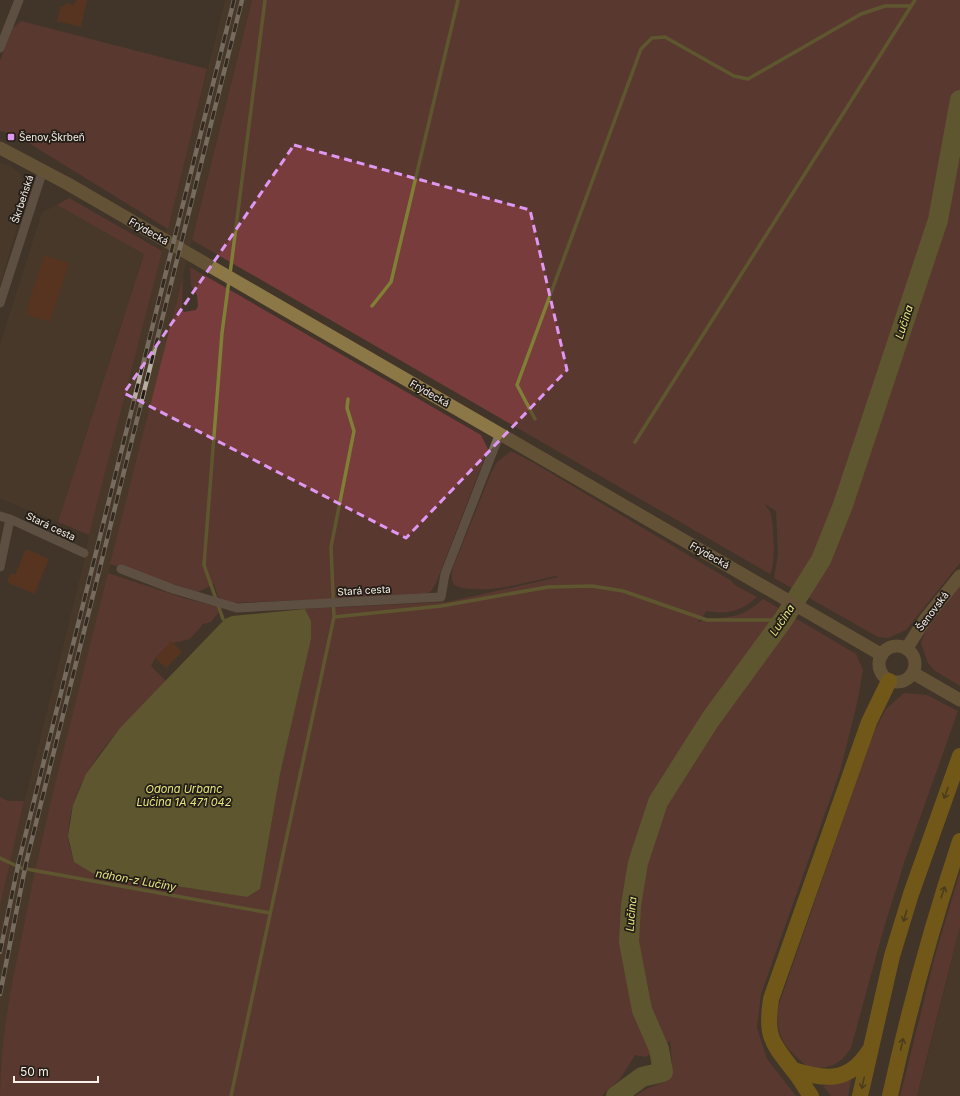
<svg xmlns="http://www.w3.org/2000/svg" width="960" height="1096" viewBox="0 0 960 1096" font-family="Inter,sans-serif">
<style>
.built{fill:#4e3c2a}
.green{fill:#773c3b}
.water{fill:#807f36}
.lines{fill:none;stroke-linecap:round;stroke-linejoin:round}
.stream{stroke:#807f36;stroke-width:3.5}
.river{stroke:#807f36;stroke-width:20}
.building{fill:#703317}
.street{stroke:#7f7163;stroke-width:9}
.secondary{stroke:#8c7747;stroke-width:13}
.highway{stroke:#ac8405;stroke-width:16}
.rail-casing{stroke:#b6ada3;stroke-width:4.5}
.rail{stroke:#231d17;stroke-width:3;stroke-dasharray:9;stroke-linecap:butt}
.oneway{stroke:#5a4610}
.marked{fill:none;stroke:#df98f1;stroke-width:3;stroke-dasharray:8 5;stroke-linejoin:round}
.poi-dot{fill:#df98f1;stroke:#231d17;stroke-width:1.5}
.labels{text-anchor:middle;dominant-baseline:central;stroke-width:3.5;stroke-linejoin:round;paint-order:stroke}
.poi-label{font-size:10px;fill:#f8f0e8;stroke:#231d17;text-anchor:start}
.street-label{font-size:10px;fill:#f8f0e8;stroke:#231d17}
.water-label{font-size:11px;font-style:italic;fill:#eae882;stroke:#231d17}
</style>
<rect width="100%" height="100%" fill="#413428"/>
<path class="built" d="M225,0H252L50,807L17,957L0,1070V906L10,859L82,570L89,535Z
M0,163L11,166L20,174L28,191L0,285Z
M57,205L144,253L58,522L0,499V344L42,212Z
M960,926V1096H917L928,1055Z"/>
<path class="green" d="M252,0H960V563L906,630L888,638L878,637L774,578L778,554L776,511L765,504C766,506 768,509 770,511C774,522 776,565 770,574L192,240Z
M21,21L207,69L168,229L14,134L0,131V61L13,28Z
M69,198L162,251L89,535L58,522L144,254L57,205Z
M190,267L481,435L488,449L436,583L431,591L425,595L231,603L218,597L214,584L198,592L110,564L183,276L182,310L184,312L196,310L198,306L197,295L191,286Z
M511,451L534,463L730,580L736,586L757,597C741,611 728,615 707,611L697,623C711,616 719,619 733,616C745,614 754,607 763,599L856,654L863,670L858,699L840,771L761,994L757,1028L767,1059L796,1096H635L648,1088L668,1081L672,1064L670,1041L646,1057L635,1055L620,1079L602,1096H0C0,1037 13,977 25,920C48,803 80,688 108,573L184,598L222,608L211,622L203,624L190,639L173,643L171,642L155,658L151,666L166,681C124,724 71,771 68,835C68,843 72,854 74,862L92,873L247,897L260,889L280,774L311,639V621L305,609L447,602L559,577C556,575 547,578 542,579C519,584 496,591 472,589C453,588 448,584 454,565L491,473L497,462Z
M960,584V686L934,670L928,663L921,643L928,625Z
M904,693L927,695L958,711L905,860L883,931L851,1048C839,1066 830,1068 809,1068C787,1049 777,1041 777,1010L873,734L886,709Z
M0,797L8,801H24L0,906Z
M960,872V926L917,1096H900L936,952Z
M851,1080L848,1096H831L823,1086Z"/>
<path class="water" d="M305,609L311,621V639L280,774L260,889L247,897L92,873L74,862L68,836L73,805L86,774L120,728L225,619L232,616Z"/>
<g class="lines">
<path class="stream" d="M230,274L265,0
M372,306L391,282L458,0
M535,419L517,385L641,49L652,38L665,37L734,76L748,79L861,14L885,6H911
M635,442L915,0
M334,617L441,606L548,587L592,586L623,591L707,620H783
M223,619L204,565L222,333L229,280
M0,858L21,868L270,913
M231,1096L334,617L331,547L354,431L347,408L348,399"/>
<path class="river" d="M616,1096L642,1077L663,1072L659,1049L642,1010L629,942L631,905L638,863L658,802L710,720L783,620L821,560L843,505L938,220L960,100"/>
</g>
<path class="building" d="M76,0H87L81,27L57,21L61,6L64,7L66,3L74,5Z
M44,255L69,263L50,322L25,314Z
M26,549L49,559L34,594L7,582L11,573L15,575Z
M171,641L182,652L166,668L155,658Z"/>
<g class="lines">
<path class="street" d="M0,48L19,0
M0,303L43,170
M0,516L10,519
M0,567L10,519L84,553
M121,569L173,589L237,608L441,597L445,574L500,433"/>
<path class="secondary" d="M0,148L68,184L882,655
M879 664a18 18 0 1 1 36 0a18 18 0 1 1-36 0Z
M907,648L926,618L960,576
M913,673L960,700"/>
<path class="highway" d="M793,1070C825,1080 849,1083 869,1051
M811,1096C805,1088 800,1078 793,1070C772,1043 765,1036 771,999L869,722L889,681
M860,1096L892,956L911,894L960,756
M890,1096C909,1009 932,925 960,841"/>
<defs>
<path id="rail" d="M0,952L19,861L234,0
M0,994L26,863L242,0"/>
</defs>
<use href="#rail" class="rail-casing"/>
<use href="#rail" class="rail"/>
</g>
<defs><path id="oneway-shaft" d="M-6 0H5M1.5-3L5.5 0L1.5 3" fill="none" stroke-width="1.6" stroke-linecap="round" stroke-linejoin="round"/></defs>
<g class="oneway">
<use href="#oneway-shaft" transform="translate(946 793) rotate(110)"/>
<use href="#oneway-shaft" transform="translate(943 892) rotate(-71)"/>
<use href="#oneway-shaft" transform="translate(905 916) rotate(107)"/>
<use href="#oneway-shaft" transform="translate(902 1044) rotate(-77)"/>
<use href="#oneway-shaft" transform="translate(863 1083) rotate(102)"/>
</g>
<path d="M0 0H960V1096H0ZM294,145L530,210L567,370L406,538L124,393Z" fill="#413428" fill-opacity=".55" fill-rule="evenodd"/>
<path class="marked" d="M294,145L530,210L567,370L406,538L124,393Z"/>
<rect class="poi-dot" x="7" y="133" width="8" height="8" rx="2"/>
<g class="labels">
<g class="poi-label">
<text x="19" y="137">Šenov,Škrbeň</text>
</g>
<g class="street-label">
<text transform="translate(22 199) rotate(-72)">Škrbeňská</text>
<text transform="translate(149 231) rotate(30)">Frýdecká</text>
<text transform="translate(430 393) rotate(30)">Frýdecká</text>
<text transform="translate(51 526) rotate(25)">Stará cesta</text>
<text transform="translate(710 555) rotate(30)">Frýdecká</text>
<text transform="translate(364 590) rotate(-3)">Stará cesta</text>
<text transform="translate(932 611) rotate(-53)">Šenovská</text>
</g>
<g class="water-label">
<text transform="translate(904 322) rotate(-72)">Lučina</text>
<text transform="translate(782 620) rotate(-56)">Lučina</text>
<text x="184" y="789">Odona Urbanc<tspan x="184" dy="13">Lučina 1A 471 042</tspan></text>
<text transform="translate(136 880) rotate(10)">náhon-z Lučiny</text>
<text transform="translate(631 914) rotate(-85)">Lučina</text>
</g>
</g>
<path d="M14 1076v6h84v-6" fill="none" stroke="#f8f0e8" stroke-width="2"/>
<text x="20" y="1076" font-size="12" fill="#f8f0e8" stroke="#231d17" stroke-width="3" paint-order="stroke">50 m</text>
</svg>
